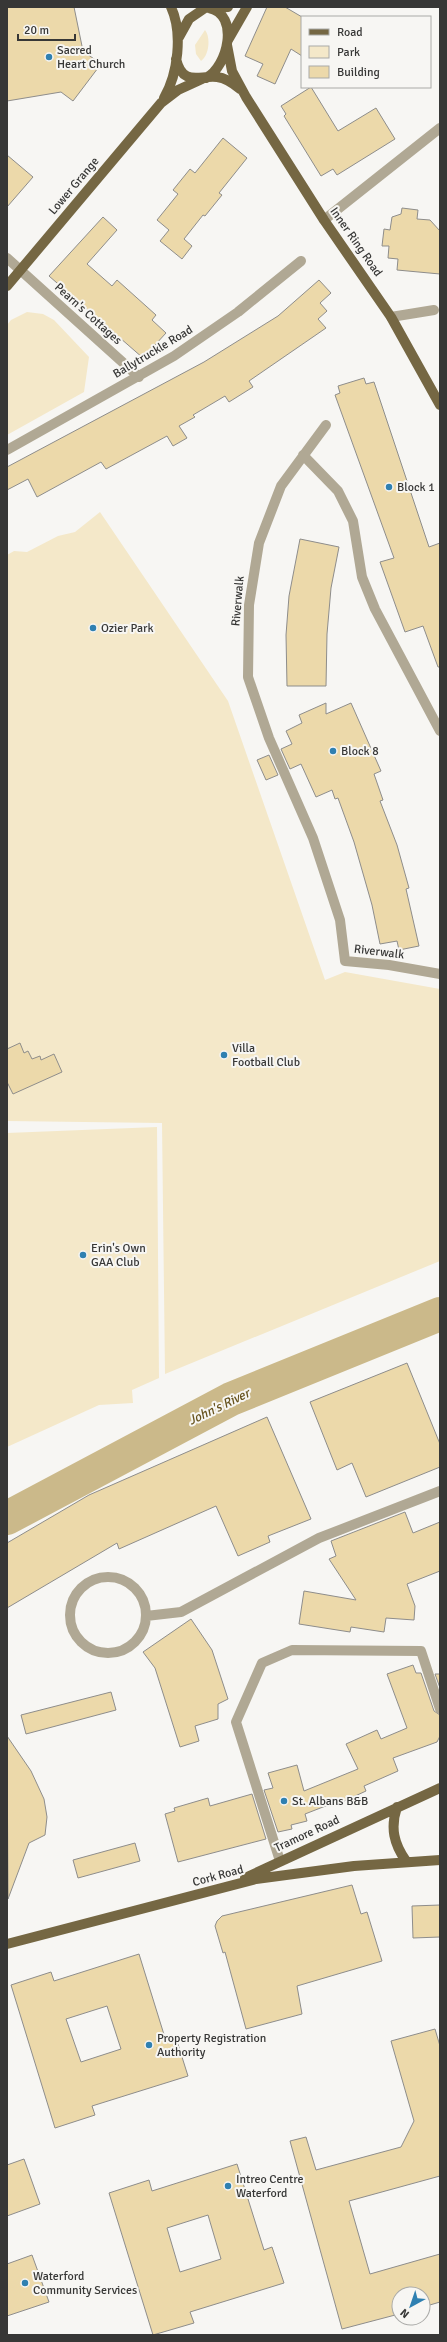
<svg xmlns="http://www.w3.org/2000/svg" width="447" height="2342" viewBox="0 0 447 2342" font-family="Signika,sans-serif">
<style>
.green{fill:#f4e8c9}
.lines{fill:none;stroke-linecap:round;stroke-linejoin:round}
.river{stroke:#cbb98a;stroke-width:34}
.building{fill:#ecd9aa;stroke:#8e8d8b;fill-rule:evenodd}
.minor{stroke:#b0a894;stroke-width:10}
.major{stroke:#756743;stroke-width:10}
.poi-dot{fill:#2f80b1;stroke:#f7f6f3;stroke-width:1.5}
.labels{text-anchor:middle;dominant-baseline:central;stroke-width:4;stroke-linejoin:round;paint-order:stroke}
.poi-label{font-size:12px;fill:#373736;stroke:#f7f6f3;text-anchor:start}
.street-label{font-size:12px;fill:#373736;stroke:#f7f6f3}
.water-label{font-size:13px;font-style:italic;fill:#66521c;stroke:#f7f6f3}
</style>
<rect width="100%" height="100%" fill="#f7f6f3"/>
<path class="green" d="M205,30C211,37 209,56 201,61L196,54L195,45Z
M27,312L43,314L54,320L89,357L84,392L7,435V325L11,320Z
M100,512L228,701L325,980L345,972L440,989V1261L165,1374L162,1123L7,1121V555L14,551L27,552L58,536L75,532Z
M157,1127L159,1378L132,1390L133,1403L99,1405L7,1447V1133Z"/>
<g class="lines">
<path class="river" d="M7,1518L231,1399L440,1314"/>
</g>
<path class="building" d="M7,7H74L83,51L101,64L73,101L61,92L7,101Z
M267,7H285L302,17V56L291,49L275,84L257,76L263,64L245,56Z
M311,87L338,131L376,108L395,139L337,175L333,169L321,176L284,116L286,114L281,106Z
M223,138L247,158L219,193L222,195L205,216L203,215L184,239L192,246L182,259L160,241L169,230L157,220L178,194L173,190L190,169L195,173Z
M7,155L33,177L7,207Z
M402,208L418,210L417,219L430,220L440,231V274L397,270L398,259L388,258L389,246H382L384,229L390,230L392,217L401,214Z
M103,217L117,230L87,264L112,286L117,280L156,315L152,320L166,333L143,358L49,276Z
M319,280L331,293L320,303L327,311L318,319L326,328L249,381L253,387L229,402L225,396L193,415L195,417L179,426L187,438L173,446L167,436L106,469L101,462L37,497L28,479L7,490V467L204,362L278,316Z
M364,378L366,384L374,382L429,547L440,543V667H438L423,626L405,632L380,562L394,558L335,395L340,393L338,386Z
M300,539L339,547L331,588L327,634L326,686H287L286,635L289,596Z
M326,703V714L351,703L381,771L374,774L383,800L380,801L397,845L409,888L406,889L419,946L399,950L397,941L380,944L372,905L354,842L338,798L335,799L332,790L316,797L301,764L290,769L281,749L292,744L286,731L302,723L299,715Z
M269,755L278,775L266,780L257,760Z
M20,1043L24,1053L28,1051L32,1059L40,1056L41,1060L54,1054L62,1072L13,1094L7,1082V1049Z
M407,1363L440,1444V1467L366,1497L352,1463L337,1470L310,1402Z
M267,1417L311,1519L268,1536L270,1542L238,1556L216,1506L119,1549L117,1543L7,1608V1543L89,1495Z
M405,1512L413,1533L440,1522V1571L407,1584L415,1606L414,1620L386,1618L384,1632L351,1627L350,1632L299,1624L304,1591L356,1600L329,1559L336,1556L331,1541Z
M191,1619L212,1650L228,1699L218,1704V1719L195,1726L199,1741L180,1747L155,1668L143,1652Z
M413,1665L416,1673H421L434,1711L440,1715V1736L437,1742L393,1758L398,1771L364,1786L366,1791L342,1802L341,1800L305,1814L307,1821L291,1825L292,1829L278,1832L264,1790L273,1788L268,1773L297,1765L304,1791L358,1769L346,1744L377,1730L381,1739L407,1728L387,1674Z
M435,1674H440V1688Z
M111,1692L116,1710L26,1734L21,1715Z
M7,1736L31,1771L44,1799L47,1817L45,1835L29,1843L8,1899Z
M252,1794L266,1839L178,1862L165,1814L175,1811L174,1808L208,1798L210,1806Z
M135,1843L140,1861L78,1878L73,1860Z
M352,1885L361,1914L367,1912L382,1961L297,1986L302,2014L246,2029L225,1952L223,1953L215,1926L217,1921L222,1916Z
M440,1905V1937L413,1938L412,1906Z
M139,1954L166,2041L176,2038L188,2076L92,2106L95,2115L55,2128L11,1985L51,1972L54,1981ZM107,2006L121,2049L81,2062L66,2019Z
M435,2029L440,2046V2176L349,2201L370,2274L440,2254V2302L423,2307V2294H399V2314L342,2329L290,2141L306,2137L316,2170L401,2147L414,2121L391,2041Z
M24,2159L40,2204L7,2216V2165Z
M237,2164L264,2250L272,2247L284,2283L190,2312L194,2323L153,2335L109,2193L149,2180L152,2191ZM208,2215L221,2259L180,2272L167,2228Z
M32,2255L49,2302L7,2316V2264Z"/>
<g class="lines">
<path class="minor" d="M324,220L440,128
M7,258L139,377
M391,317L434,310
M326,425L281,486L259,543L249,605L248,677L269,738L313,838L340,920L345,961L389,965L440,974
M7,450L174,356L238,312L301,261
M303,455L338,491L353,521L362,577L375,609L440,731
M70 1615a38 38 0 1 1 76 0a38 38 0 1 1-76 0Z
M146,1616L181,1612L319,1538L440,1491
M280,1861L236,1722L262,1663L292,1650L421,1651L440,1709"/>
<path class="major" d="M209,8L228,7
M179,37L189,19L205,8
M228,40L247,7
M227,45L232,71L246,97L324,220L391,317L440,405
M176,59C183,87 199,75 217,77C226,78 233,83 240,89
M206,78C228,67 240,14 209,8
M164,98C178,74 183,33 171,7
M7,286L161,103L178,90L202,79
M397,1807C390,1828 394,1844 406,1861
M245,1878L440,1788
M7,1944L256,1879L354,1866L440,1860"/>
</g>
<g class="poi-dot">
<circle cx="49" cy="57" r="4"/>
<circle cx="389" cy="487" r="4"/>
<circle cx="93" cy="628" r="4"/>
<circle cx="333" cy="751" r="4"/>
<circle cx="224" cy="1055" r="4"/>
<circle cx="83" cy="1255" r="4"/>
<circle cx="284" cy="1801" r="4"/>
<circle cx="149" cy="2045" r="4"/>
<circle cx="228" cy="2186" r="4"/>
<circle cx="25" cy="2283" r="4"/>
</g>
<g class="labels">
<g class="poi-label">
<text x="57" y="50">Sacred<tspan x="57" dy="14">Heart Church</tspan></text>
<text x="397" y="487">Block 1</text>
<text x="101" y="628">Ozier Park</text>
<text x="341" y="751">Block 8</text>
<text x="232" y="1048">Villa<tspan x="232" dy="14">Football Club</tspan></text>
<text x="91" y="1248">Erin's Own<tspan x="91" dy="14">GAA Club</tspan></text>
<text x="292" y="1801">St. Albans B&amp;B</text>
<text x="157" y="2038">Property Registration<tspan x="157" dy="14">Authority</tspan></text>
<text x="236" y="2179">Intreo Centre<tspan x="236" dy="14">Waterford</tspan></text>
<text x="33" y="2276">Waterford<tspan x="33" dy="14">Community Services</tspan></text>
</g>
<g class="street-label">
<text transform="translate(74 186) rotate(-50)">Lower Grange</text>
<text transform="translate(356 242) rotate(55)">Inner Ring Road</text>
<text transform="translate(88 314) rotate(42)">Pearn's Cottages</text>
<text transform="translate(153 352) rotate(-31)">Ballytruckle Road</text>
<text transform="translate(238 601) rotate(-85)">Riverwalk</text>
<text transform="translate(379 952) rotate(7)">Riverwalk</text>
<text transform="translate(307 1834) rotate(-25)">Tramore Road</text>
<text transform="translate(218 1876) rotate(-15)">Cork Road</text>
</g>
<g class="water-label">
<text transform="translate(219 1407) rotate(-26)">John's River</text>
</g>
</g>
<rect width="447" height="2342" fill="none" stroke="#373736" stroke-width="16"/>
<rect x="301" y="16" width="130" height="72" fill="#f7f6f3" stroke="#aaaaa7"/>
<rect x="309" y="29" width="20" height="6" fill="#756743" stroke="#aaaaa7"/>
<text x="337" y="36" font-size="12" fill="#373736">Road</text>
<rect x="309" y="46" width="20" height="12" fill="#f4e8c9" stroke="#aaaaa7"/>
<text x="337" y="56" font-size="12" fill="#373736">Park</text>
<rect x="309" y="66" width="20" height="12" fill="#ecd9aa" stroke="#aaaaa7"/>
<text x="337" y="76" font-size="12" fill="#373736">Building</text>
<g transform="translate(411 2306) rotate(220)"><circle r="19" fill="#f7f6f3" stroke="#aaaaa7"/>
<path d="M0-3L7 15L0 10L-7 15Z" fill="#2f80b1"/>
<text y="-6" font-size="11" font-weight="bold" text-anchor="middle" fill="#373736">N</text>
</g>
<path d="M18 34v6h57v-6" fill="none" stroke="#373736" stroke-width="2"/>
<text x="24" y="34" font-size="12" fill="#373736" stroke="#f7f6f3" stroke-width="3" paint-order="stroke">20 m</text>
</svg>
